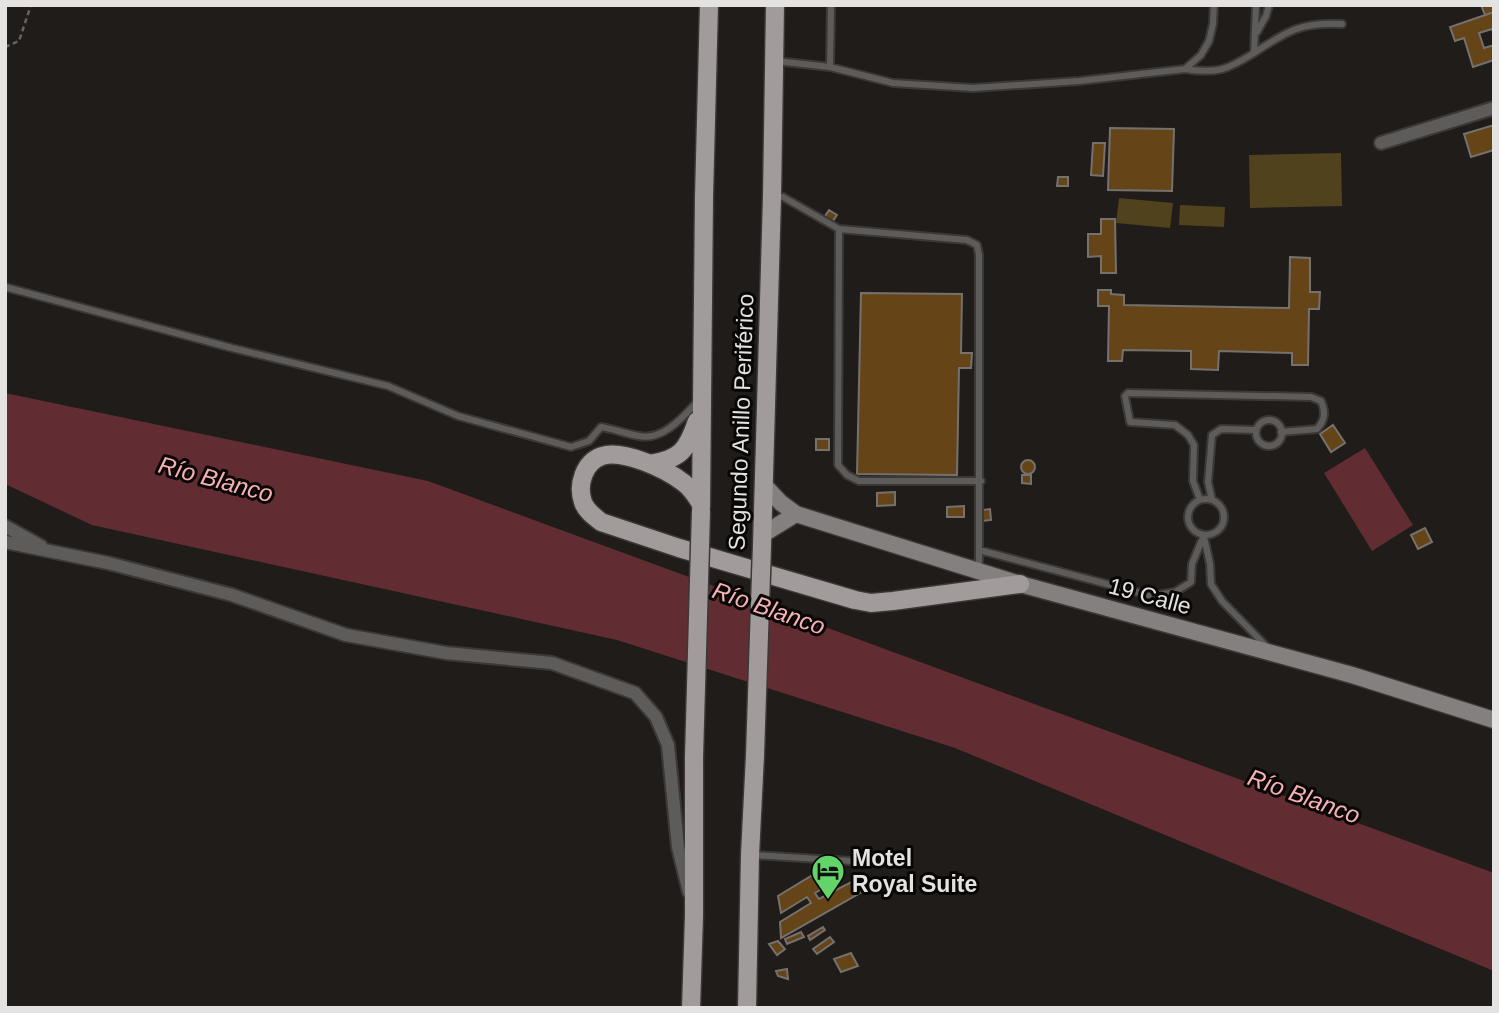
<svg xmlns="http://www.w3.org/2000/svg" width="1499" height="1013" viewBox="0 0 1499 1013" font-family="Arial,sans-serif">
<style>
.green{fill:#4f421d}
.water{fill:#612d32}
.building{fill:#654418;stroke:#74716e;stroke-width:2}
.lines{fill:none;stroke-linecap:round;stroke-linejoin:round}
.lane-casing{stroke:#3b3836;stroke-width:10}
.street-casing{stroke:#3b3836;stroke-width:16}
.secondary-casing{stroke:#3b3836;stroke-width:19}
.primary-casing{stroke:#3b3836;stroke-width:21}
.path{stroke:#666361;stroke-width:2.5;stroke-dasharray:5 3.5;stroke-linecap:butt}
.lane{stroke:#5e5c5b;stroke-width:6}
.street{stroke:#5e5c5b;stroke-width:12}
.secondary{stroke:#84807f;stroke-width:16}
.primary{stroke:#a19c9b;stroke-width:18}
.primary-bridge-casing{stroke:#3b3836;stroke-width:21;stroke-linecap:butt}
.primary-bridge{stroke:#a19c9b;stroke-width:18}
.labels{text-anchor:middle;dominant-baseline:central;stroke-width:6;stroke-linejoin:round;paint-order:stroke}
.street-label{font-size:23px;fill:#e5e3e1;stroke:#080706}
.poi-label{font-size:23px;font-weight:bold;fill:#e5e3e1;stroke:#080706;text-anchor:start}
.water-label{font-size:24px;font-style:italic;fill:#f7b0b3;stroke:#080706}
</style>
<rect width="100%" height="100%" fill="#1f1c1a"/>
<path class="green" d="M1341,153L1342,206L1250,208L1249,155Z
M1119,198L1173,203L1170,228L1116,223Z
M1180,205L1225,207L1224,227L1179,225Z"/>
<path class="water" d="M5,393L428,481L1494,873V971L955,748L617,640L92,525L5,484Z
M1365,448L1413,525L1372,551L1324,473Z"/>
<path class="building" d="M1481,5H1494V12L1485,15Z
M1494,12V34L1492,29L1479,33L1484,48L1494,45V60L1473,67L1464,38L1455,41L1450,27Z
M1494,125V150L1471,157L1464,134Z
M1110,128L1174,129L1172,191L1108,190Z
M1093,143H1105L1103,176L1091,175Z
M1058,177H1068V186H1057Z
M829,210L837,215L831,224L823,219Z
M1101,219H1115L1116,273H1101V256L1088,257V234H1101Z
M1290,257L1310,258V292H1320L1319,309H1309L1308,365H1292V353L1219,351L1218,370L1191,369V351L1123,350L1122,361H1108L1109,306H1098V290H1111V294L1124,295V305L1289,308Z
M861,293L962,294L961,353H972L971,368H959L957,475L857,474Z
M1333,425L1345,443L1331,452L1320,434Z
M816,439H829V450H816Z
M1021 467a7 7 0 1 1 14 0a7 7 0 1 1-14 0Z
M1022,475H1031V484L1022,483Z
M895,492V505L877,506V493Z
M964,506V517H947V507Z
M990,509L991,520L983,521L982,510Z
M1425,528L1432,542L1418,549L1411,535Z
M829,865L842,878L815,893L819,899L863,876L874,885L781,938L780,922L811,903L807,897L781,913L778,896Z
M823,927L825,930L810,940L808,936Z
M801,932L804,937L787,944L785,939Z
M830,937L834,942L817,954L813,949Z
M778,941L785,949L777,955L769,944Z
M851,953L858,966L841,972L834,959Z
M787,969L788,979L778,976L776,971Z"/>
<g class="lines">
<defs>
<path id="lane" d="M1257,32L1266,16L1269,5
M1254,53C1287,31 1301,22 1342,24
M776,61L830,67L893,83L973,88L1079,81L1185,69L1201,55L1209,41L1213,24L1214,5
M830,67L831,5
M1185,69C1217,74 1227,70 1254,53L1256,5
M774,197H783L839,229L967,240L977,245L979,255V571
M839,229L838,465L847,475L859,481H981
M5,287L232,348L388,386L458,416L571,447L589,441L601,427C614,429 626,434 639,436C663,441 683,417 698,401
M1256 433a13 13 0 1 1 26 0a13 13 0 1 1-26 0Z
M1188 517a18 18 0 1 1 36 0a18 18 0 1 1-36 0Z
M1200,500L1193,481L1194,445L1188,435L1175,425L1130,422L1125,396L1128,393L1311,397L1321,401C1326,412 1325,420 1317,429L1281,432
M1212,500L1208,482L1212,435L1221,429L1256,430
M1204,537L1210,564L1211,584L1222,601L1267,647
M979,550L1152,596L1175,592L1191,582L1192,564L1204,535
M752,855L868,862"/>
<path id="street" d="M1381,143L1494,108
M5,526L41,546
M5,542L108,563L232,595L346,635L446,653L552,663L635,693L656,717L668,745L678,847L689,892"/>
<path id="secondary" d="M764,485L781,503L796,514L1020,584L1352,675L1494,720
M762,535L796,514"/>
<path id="primary" d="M650,464C681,459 687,450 697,421
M701,504C696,496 691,488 684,483C666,469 623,449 602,456C584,462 577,485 583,502C586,511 594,516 601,522L679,548L855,600L871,603L893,601L1020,584
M701,506L704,197L709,5
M762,545L772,197L775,5
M691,1008L694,916V757
M747,1008L750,855L755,755"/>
</defs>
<use href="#lane" class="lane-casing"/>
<use href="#street" class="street-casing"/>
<use href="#secondary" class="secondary-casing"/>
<use href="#primary" class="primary-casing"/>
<path class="path" d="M5,47L19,41L31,5"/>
<use href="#lane" class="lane"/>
<use href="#street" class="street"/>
<use href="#secondary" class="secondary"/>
<use href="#primary" class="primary"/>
<defs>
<path id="primary-bridge" d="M755,755L762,545
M694,757L701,511"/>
</defs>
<use href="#primary-bridge" class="primary-bridge-casing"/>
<use href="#primary-bridge" class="primary-bridge"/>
</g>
<defs>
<symbol id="hotel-pin" viewBox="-11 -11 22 30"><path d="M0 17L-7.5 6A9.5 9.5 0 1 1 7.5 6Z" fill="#62d469" stroke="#080706"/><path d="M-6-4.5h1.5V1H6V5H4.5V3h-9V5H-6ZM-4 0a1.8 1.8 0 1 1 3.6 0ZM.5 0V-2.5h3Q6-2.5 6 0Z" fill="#111"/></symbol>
</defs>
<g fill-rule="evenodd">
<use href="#hotel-pin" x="809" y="852" width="38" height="52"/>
</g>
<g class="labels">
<g class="street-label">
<text transform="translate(741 422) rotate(-88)">Segundo Anillo Periférico</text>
<text transform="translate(1150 596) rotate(15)">19 Calle</text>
</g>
<g class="poi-label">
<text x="852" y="858">Motel<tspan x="852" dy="26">Royal Suite</tspan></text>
</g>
<g class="water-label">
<text transform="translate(216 479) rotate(15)">Río Blanco</text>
<text transform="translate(769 608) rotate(19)">Río Blanco</text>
<text transform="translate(1304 796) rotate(20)">Río Blanco</text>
</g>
</g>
<rect width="1499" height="1013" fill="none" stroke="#e5e3e1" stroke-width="14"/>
</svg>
